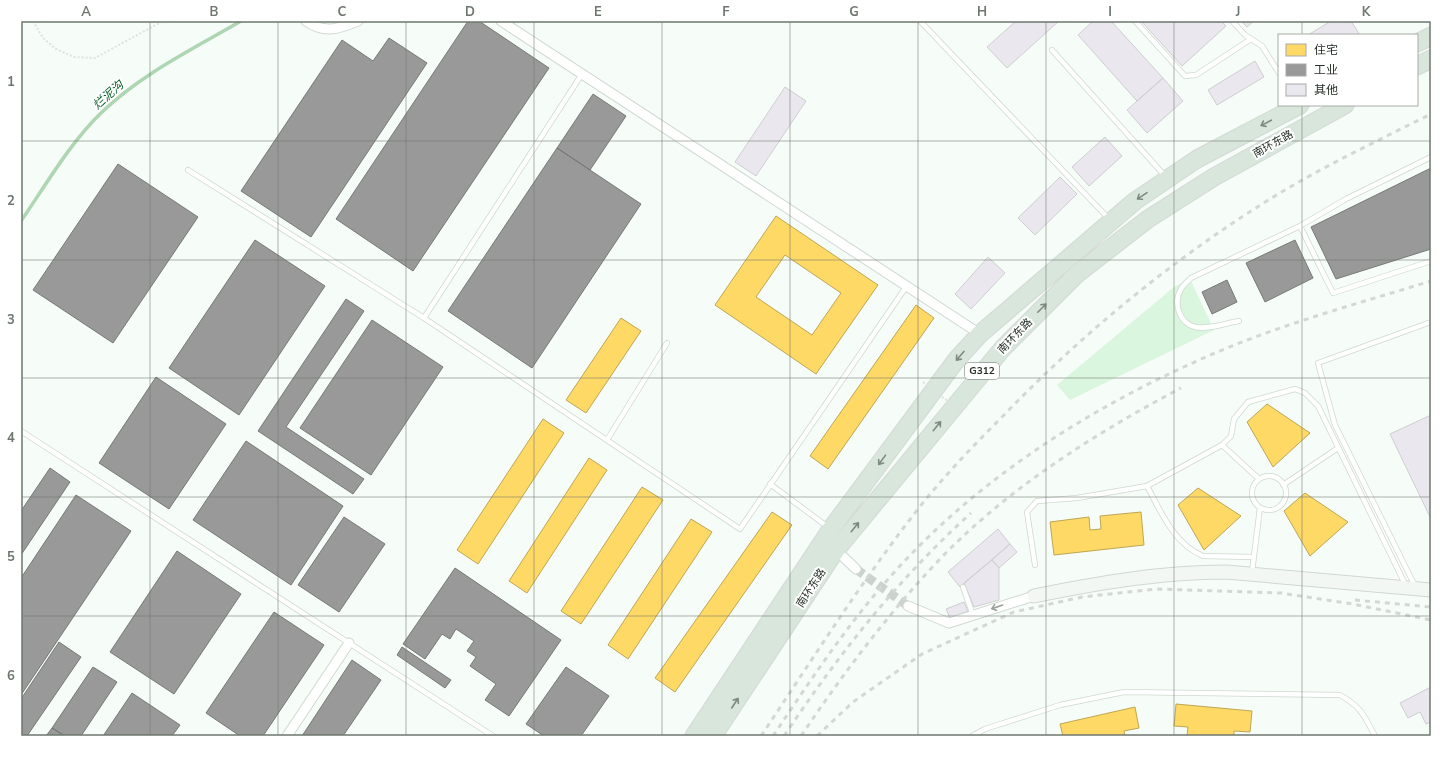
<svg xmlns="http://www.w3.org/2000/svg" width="1452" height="757" viewBox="0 0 1452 757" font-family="'Nunito Sans','Noto Sans SC',sans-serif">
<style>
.green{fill:#dbf6de}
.homes{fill:#ffd966;stroke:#bea653;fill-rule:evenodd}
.industry{fill:#999;stroke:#767976}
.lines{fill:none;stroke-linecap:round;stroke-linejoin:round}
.stream{stroke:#add6b2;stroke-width:3.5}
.building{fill:#eae7ee;stroke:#ceced1}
.street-tunnel{stroke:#ccd3cd;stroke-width:9;stroke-dasharray:9 4.5;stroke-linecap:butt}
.lane-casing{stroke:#d0d8d1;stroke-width:6}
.street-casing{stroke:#d0d8d1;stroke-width:11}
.secondary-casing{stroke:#d0d8d1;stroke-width:15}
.highway-casing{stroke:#d4d9d5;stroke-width:19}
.path{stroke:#e0e2e0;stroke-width:2;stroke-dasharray:2 2;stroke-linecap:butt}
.lane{stroke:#fefffe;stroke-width:4.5}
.street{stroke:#fefffe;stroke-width:9}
.secondary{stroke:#f3f7f4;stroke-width:13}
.highway{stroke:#d8e6db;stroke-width:17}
.rail{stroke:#d5d7d5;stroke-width:3;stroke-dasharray:5 5;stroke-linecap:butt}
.path-bridge{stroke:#e0e2e0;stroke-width:2;stroke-dasharray:2 2;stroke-linecap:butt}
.oneway{stroke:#7e8a80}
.oneway2{stroke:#9ca19d}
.grid{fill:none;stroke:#6e776f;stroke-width:1;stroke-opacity:0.55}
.labels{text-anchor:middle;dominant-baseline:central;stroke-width:4;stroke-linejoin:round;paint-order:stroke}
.shield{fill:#fff;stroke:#666d67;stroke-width:1}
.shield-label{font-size:10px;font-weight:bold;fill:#252f26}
.street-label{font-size:11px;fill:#252f26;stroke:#fff}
.water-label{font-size:12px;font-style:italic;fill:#005c20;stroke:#fff}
.neatline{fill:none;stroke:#6e776f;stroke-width:1.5}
.grid-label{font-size:13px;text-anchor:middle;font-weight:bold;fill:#6e776f}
</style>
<rect width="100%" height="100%" fill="#f6fcf7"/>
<path class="green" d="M1190,279L1214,330L1070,400L1057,385L1174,287Z"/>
<path class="homes" d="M776,216L878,285L816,374L715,305ZM785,255L841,293L812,335L756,297Z
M916,305L934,318L828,469L810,456Z
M621,318L641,331L586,413L566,400Z
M1267,404L1310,433L1273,467L1247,422Z
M543,419L564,433L478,564L457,550Z
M589,458L607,470L527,593L509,581Z
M642,487L663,500L581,624L561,611Z
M1198,488L1241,516L1204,550L1178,505Z
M1305,493L1348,522L1310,556L1284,511Z
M772,512L792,525L675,692L655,678Z
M1141,512L1144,545L1054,555L1050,522L1089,517L1090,530L1101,529L1100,516Z
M691,519L712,532L628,659L608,645Z
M1176,704L1252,711L1250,732L1234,731V736H1187L1188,727L1174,726Z
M1135,707L1139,728L1124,731L1125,736H1063L1060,724Z"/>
<path class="industry" d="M468,21H479L549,68L413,271L336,219Z
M389,38L427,63L311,237L241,191L342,40L373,61Z
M593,94L626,116L590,170L557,148Z
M557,148L641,204L532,368L448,311Z
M118,164L198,217L113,343L33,290Z
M1431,168V249L1336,279L1311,227Z
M255,240L325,286L239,415L169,368Z
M1295,240L1313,278L1265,302L1246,263Z
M1227,280L1237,302L1212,314L1202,292Z
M346,299L364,311L286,427L364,479L353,494L258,431Z
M372,320L443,367L371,475L300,428Z
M156,377L226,424L169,509L99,463Z
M246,441L343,506L291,585L193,520Z
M50,468L70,482L21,555V511Z
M76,495L131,531L21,695V578Z
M344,517L385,544L339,612L298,585Z
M177,551L241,594L174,694L110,652Z
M455,568L561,640L509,716L485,700L496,684L470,666L476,657L467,651L474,641L456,629L450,639L442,634L425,659L403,644Z
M274,612L324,645L263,736H240L206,713Z
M59,642L81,657L27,736H21V699Z
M402,647L451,680L445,688L397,655Z
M352,660L381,680L343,736H302Z
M93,667L117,682L81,736H65L52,728Z
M566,667L609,696L581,736H544L526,724Z
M132,693L180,725L172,736H103Z
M52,728L65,736H46Z"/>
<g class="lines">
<path class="stream" d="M21,221C46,185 69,144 101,113C141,74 193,49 241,21"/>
</g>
<path class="building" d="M1016,21H1059L1007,68L987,47Z
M1093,21H1111L1163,78L1137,101L1078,35Z
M1141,21H1221L1226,26L1182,66Z
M1241,21H1254L1247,27Z
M1331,21H1351L1360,35H1308Z
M1255,61L1264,77L1217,105L1208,90Z
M1163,78L1183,101L1147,133L1127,110Z
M785,87L806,101L756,176L735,162Z
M1105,137L1122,156L1089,186L1072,167Z
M1060,177L1077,194L1035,235L1018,218Z
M988,257L1005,273L971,309L955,294Z
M1431,415V519L1390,434Z
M998,529L1010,544L960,587L948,572Z
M1010,544L1017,552L999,568L992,560Z
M992,560L999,568V600L974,607L964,583Z
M964,602L968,611L950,618L946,609Z
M1431,687V722L1426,724L1420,712L1408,718L1400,703Z"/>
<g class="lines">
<path class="street-tunnel" d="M856,569L908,606"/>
<defs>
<path id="lane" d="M920,21L1109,219
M1135,21L1185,76L1196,75L1251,39
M1232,21L1245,35L1262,46L1279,73
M1052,50L1165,176
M188,170L424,318L740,529L906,287
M1300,226L1333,293L1431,261
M424,318L582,74
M1239,321C1226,323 1208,330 1195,327C1179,323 1173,303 1181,289C1183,285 1188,281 1191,278L1300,226L1346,199L1431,157
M21,431L493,736
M607,440L667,343
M1222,445L1259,479
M1252 493a17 17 0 1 1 34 0a17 17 0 1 1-34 0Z
M770,484L828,527
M1283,485L1338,448
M1147,486C1161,512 1174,544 1203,556L1254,557
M1035,565L1027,512L1037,501L1077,498L1147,486L1222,445L1231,436L1234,419L1248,402L1295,389L1305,393L1318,406L1406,586
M1252,572L1260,508
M1415,586L1335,425L1318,363L1431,322
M963,587L973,615
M972,736L985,729L1060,705L1124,692L1340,695C1361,707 1364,715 1375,736"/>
<path id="street" d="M306,21C324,34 339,29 358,21
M501,21L980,334
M836,550L856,569
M908,606L949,623L1034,596
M287,736L349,643"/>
<path id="secondary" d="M1034,596C1098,583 1161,572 1226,572L1431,590"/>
<path id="highway" d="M1417,43L1431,36
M1417,66L1431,59
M694,736L831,529L957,359L980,334L1135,201L1197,159L1300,105
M713,736L836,550L1003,348L1077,274L1148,219L1214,177L1345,105"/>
</defs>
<use href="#lane" class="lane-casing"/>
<use href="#street" class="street-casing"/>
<use href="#secondary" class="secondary-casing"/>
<use href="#highway" class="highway-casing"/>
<path class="path" d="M33,21L43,38L56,49L74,57L95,58L163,21"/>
<use href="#lane" class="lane"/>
<use href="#street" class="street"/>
<use href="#secondary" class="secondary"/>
<use href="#highway" class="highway"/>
<path class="rail" d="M1355,600L1431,607
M761,736C812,660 861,582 918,509C944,476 973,446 1003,416C1083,333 1172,260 1270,199C1322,167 1377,141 1431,114
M773,736C806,687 839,637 877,592C970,481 1095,403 1227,348C1293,321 1363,302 1431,281
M784,736C839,654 897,580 971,513
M801,736C843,674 887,615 939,560C1007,489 1094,434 1181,388
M817,736L853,702L922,654L1014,612L1082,597L1156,589L1281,593L1353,604L1431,620"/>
<path class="path-bridge" d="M923,382L963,413"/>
</g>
<defs><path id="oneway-shaft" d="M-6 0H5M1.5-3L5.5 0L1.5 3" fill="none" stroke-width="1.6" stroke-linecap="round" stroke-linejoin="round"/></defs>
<g class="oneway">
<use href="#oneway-shaft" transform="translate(1266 123) rotate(152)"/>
<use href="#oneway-shaft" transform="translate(1142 196) rotate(146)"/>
<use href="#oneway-shaft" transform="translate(1042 308) rotate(-45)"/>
<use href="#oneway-shaft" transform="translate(960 356) rotate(131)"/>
<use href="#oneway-shaft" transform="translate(937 426) rotate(-51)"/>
<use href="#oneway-shaft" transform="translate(882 460) rotate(126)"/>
<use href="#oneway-shaft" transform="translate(855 527) rotate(-51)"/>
<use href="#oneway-shaft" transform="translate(735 703) rotate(-57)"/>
</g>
<use class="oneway2" href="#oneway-shaft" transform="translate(997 607) rotate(161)"/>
<path class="grid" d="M150,21V736M278,21V736M406,21V736M534,21V736M662,21V736M790,21V736M918,21V736M1046,21V736M1174,21V736M1302,21V35M1302,105V736M21,141H1431M21,260H1431M21,378H1431M21,497H1431M21,616H1431"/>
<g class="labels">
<rect class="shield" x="965" y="363" width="34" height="16" rx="3"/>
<g class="shield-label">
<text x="982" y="371">G312</text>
</g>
<g class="street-label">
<text transform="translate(1273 144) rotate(-29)">南环东路</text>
<text transform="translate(1015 336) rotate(-46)">南环东路</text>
<text transform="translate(811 588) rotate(-57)">南环东路</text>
</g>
<g class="water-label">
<text transform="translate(108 95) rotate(-42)">烂泥沟</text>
</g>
</g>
<rect width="1452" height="757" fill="none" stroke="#ffffff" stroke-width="44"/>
<rect x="1278" y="34" width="140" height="72" fill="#ffffff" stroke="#a8aca8"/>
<rect x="1286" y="44" width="20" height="12" fill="#ffd966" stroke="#a8aca8"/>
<text x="1314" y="54" font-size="12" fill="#252f26">住宅</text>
<rect x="1286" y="64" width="20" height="12" fill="#999999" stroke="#a8aca8"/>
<text x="1314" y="74" font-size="12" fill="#252f26">工业</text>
<rect x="1286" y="84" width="20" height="12" fill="#eae7ee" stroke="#a8aca8"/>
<text x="1314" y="94" font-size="12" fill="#252f26">其他</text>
<rect x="22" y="22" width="1408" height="713" class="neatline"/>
<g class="grid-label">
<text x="86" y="16">A</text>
<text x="214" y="16">B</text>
<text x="342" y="16">C</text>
<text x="470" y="16">D</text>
<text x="598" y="16">E</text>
<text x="726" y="16">F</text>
<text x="854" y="16">G</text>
<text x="982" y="16">H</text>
<text x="1110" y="16">I</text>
<text x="1238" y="16">J</text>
<text x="1366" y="16">K</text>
<text x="11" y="86">1</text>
<text x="11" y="205">2</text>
<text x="11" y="324">3</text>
<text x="11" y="442">4</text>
<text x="11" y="561">5</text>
<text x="11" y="680">6</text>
</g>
</svg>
